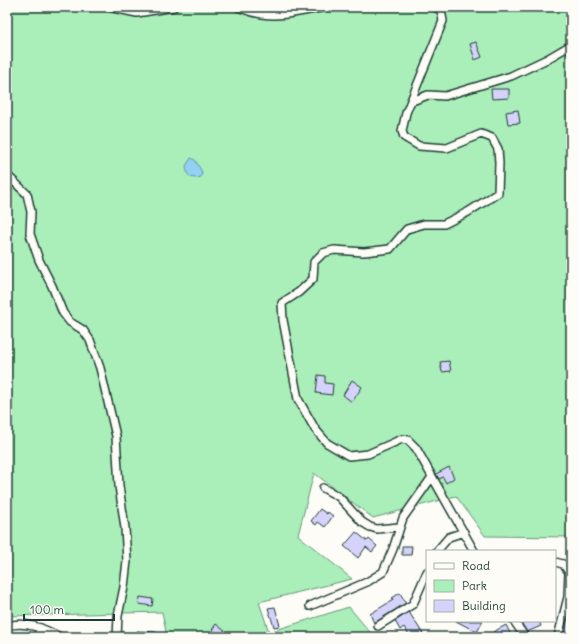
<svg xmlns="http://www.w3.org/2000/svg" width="578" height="644" viewBox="0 0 578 644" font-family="Delius,sans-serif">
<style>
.green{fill:#aaeeb9;stroke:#649676}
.water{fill:#93d1f4;stroke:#6596a7}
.building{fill:#d5d2fb;stroke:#1f3d34}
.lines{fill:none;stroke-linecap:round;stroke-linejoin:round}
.minor-casing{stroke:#1f3d34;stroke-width:10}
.minor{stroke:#fdfcf7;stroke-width:7}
</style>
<rect width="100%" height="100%" fill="#fdfcf7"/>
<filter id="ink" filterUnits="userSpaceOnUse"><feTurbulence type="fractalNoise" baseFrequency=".025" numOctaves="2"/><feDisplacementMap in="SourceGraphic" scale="8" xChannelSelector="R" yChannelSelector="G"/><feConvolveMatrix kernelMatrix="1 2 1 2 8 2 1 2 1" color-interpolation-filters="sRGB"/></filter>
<g filter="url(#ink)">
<path class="green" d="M7,7H571V537L485,536L456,496L373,518L314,473L298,535L352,579L259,602L269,632L349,607L374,637H167L162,612L7,616Z"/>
<path class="water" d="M191,158L195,160L202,172L201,177C190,180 187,176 186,166Z"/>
<path class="building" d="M476,42L482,57L475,60L470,44Z
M491,89H509V98L492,99Z
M518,110L520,123L508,124L506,112Z
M449,361L451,371L442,372L440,362Z
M318,375L325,376V383L333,384L332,395L316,393Z
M352,380L362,387L352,402L343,395Z
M449,467L454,478L446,483L443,477L439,479L436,474Z
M320,509L327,514L328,512L333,516L325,527L318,522L316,525L311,521Z
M356,532L367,541L369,539L377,546L372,552L366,547L358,558L344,546Z
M402,546H412L411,555H402Z
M400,593L406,603L374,623L370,614L393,600L392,598Z
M140,597L153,599L152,606L139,604Z
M275,607L280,626L274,627L268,608Z
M570,610L571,637H564V633Z
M409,612L423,634L418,637H410L404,627L400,630L395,621Z
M456,621H483L477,632Z
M520,621H539L541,626L527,632Z
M216,624L226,632L222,637L212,630Z
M506,625L512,637H496L493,632Z
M137,631L156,632V637H137Z"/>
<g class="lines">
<defs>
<path id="minor" d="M108,7L137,13L174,7
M238,7C273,22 292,12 327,7
M434,7L441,10L443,21L406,113L402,131L404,137L419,146L447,148L481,134L492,138L498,149L499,163L498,193L468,212L444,224H424L407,229L390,249L364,252L334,250L323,253L314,262L313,279L299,292L282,303L283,320L298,399L315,429L327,443L349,456L368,454L402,439L408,440L416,448L474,551
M412,101L428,95L445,96L511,76L547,59L571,45
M7,175L27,194L31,212L30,234L39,260L52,286L63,313L70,322L83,330L90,340L100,368L116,436L119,486L125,528L127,561L124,587L118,616L117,637
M323,488L339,497L362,522L370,527L377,529L399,527
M437,551L449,537L464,532
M555,562L563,564L569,572L568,597L558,637
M310,606L367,582L383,572L393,549L403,518L432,477
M514,621L525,637
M7,626C26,621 43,628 60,637
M378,626L413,604L427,572
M37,637L41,628"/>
</defs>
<use href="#minor" class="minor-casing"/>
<use href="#minor" class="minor"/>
</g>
</g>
<rect width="578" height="644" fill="none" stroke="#fdfcf7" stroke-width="24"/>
<rect x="12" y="12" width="554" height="620" fill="none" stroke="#1f3d34" stroke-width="1.5" filter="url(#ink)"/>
<rect x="426" y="550" width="130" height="72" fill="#fdfcf7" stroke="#a4b0a9"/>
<rect x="434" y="563" width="20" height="6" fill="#fdfcf7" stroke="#a4b0a9"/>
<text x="462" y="570" font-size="12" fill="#1f3d34">Road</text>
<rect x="434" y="580" width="20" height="12" fill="#aaeeb9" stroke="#a4b0a9"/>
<text x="462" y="590" font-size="12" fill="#1f3d34">Park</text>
<rect x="434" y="600" width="20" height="12" fill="#d5d2fb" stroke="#a4b0a9"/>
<text x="462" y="610" font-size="12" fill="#1f3d34">Building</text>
<path d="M24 614v6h90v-6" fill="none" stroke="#1f3d34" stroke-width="2"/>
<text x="30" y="614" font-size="12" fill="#1f3d34" stroke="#fdfcf7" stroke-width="3" paint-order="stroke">100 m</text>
</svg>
